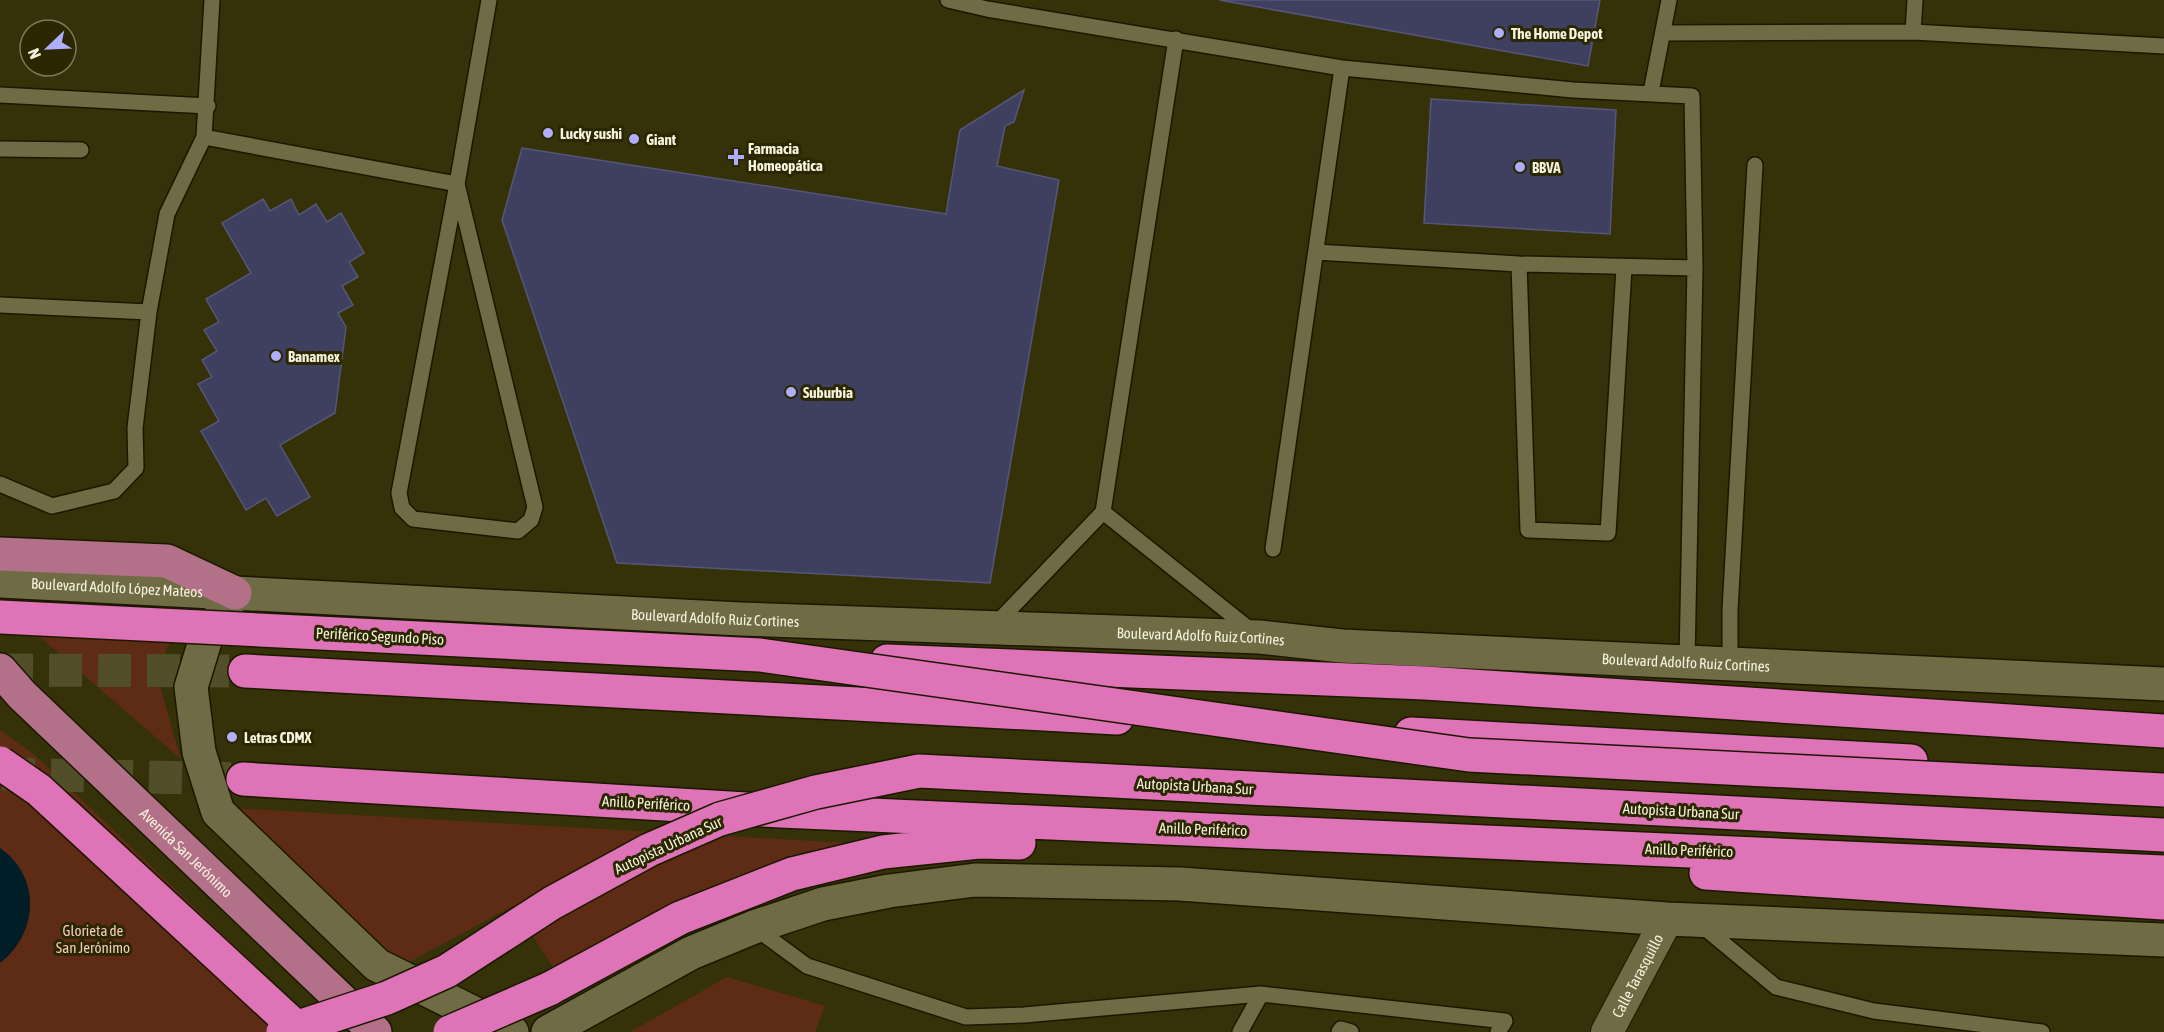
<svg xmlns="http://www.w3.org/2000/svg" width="2164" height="1032" viewBox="0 0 2164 1032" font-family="'Asap Condensed',sans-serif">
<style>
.green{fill:#5e2c15}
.water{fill:#011e28}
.building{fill:#3f3f60;stroke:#565679;stroke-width:1.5}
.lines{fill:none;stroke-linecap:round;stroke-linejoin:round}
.highway-tunnel{stroke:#524e29;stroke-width:33;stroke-dasharray:33 16;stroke-linecap:butt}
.lane-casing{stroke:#1b1800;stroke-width:18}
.street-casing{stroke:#1b1800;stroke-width:34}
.secondary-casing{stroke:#1b1800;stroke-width:36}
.primary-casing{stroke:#1b1800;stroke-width:36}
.highway-casing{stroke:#1b1800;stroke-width:36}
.lane{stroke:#6f6b44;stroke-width:15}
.street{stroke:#6f6b44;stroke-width:32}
.secondary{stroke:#6f6b44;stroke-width:33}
.primary{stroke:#b27089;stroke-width:33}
.highway{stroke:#df73b7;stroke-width:33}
.highway-bridge-casing{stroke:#1b1800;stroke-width:36;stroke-linecap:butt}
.highway-bridge{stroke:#df73b7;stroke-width:33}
.poi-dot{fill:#aeaefb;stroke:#2b2700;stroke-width:2}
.labels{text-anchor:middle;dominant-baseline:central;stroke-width:6;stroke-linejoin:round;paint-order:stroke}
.poi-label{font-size:15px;font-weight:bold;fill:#f5f3dd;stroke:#2b2700;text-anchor:start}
.street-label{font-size:15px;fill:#f5f3dd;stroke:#2b2700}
.park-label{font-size:15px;fill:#f3cbba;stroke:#2b2700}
</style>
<rect width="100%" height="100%" fill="#353109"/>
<path class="green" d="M12,613L183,621L166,650L161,690L181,759Z
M0,730L36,756L299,1007L306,1032H0Z
M230,808L867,844L558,975L513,906L404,965L382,952Z
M727,977L825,1006L815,1032H630Z"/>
<path class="water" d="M0,848C42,877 38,934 0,963Z"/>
<path class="building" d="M1219,0H1600L1588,66Z
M1024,90L1014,122L1005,126L997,166L1059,180L990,583L617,563L502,220L522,148L946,214L960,130Z
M1431,99L1616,110L1610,234L1424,223Z
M263,199L270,211L291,199L299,215L316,204L327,222L341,213L364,253L349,262L358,277L342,286L353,305L338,313L346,327L335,413L280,445L310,497L277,516L266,498L246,510L201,431L219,421L198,384L212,377L202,360L217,351L204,330L219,322L206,299L251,273L222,223Z"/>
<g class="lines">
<path class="highway-tunnel" d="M0,670L245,671
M2,774L243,779"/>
<defs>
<path id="lane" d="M948,0L987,9L1342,68L1573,90L1692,96L1695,268L1687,660
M1913,32L1915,0
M1663,33L1913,32L2164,46
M1651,92L1669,0
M0,95L208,106
M204,137L457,184
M0,149L81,150
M457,184L535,507L531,520L518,531L413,519L402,508L399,493L457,184L489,0
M1316,252L1519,264L1695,268
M1519,264L1528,530L1608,533L1624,268
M0,305L149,312L167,214L204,137L212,0
M0,484L52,506L114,491L136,468L135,428L149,312
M1103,512L1253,632
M1273,549L1342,68
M994,626L1103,512L1176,39
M1730,663V610L1755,165
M1700,924L1776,987L1874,1011L2042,1032
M754,927L807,966L966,1017L1024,1015L1261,994L1505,1021L1498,1032
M1240,1032L1261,994
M1339,1032L1341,1029L1351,1032"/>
<g id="street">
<path id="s1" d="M1607,1032L1667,919"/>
</g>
<g id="secondary">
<path id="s2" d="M0,581L740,619L1260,637L1342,646L2164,684"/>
<path d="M228,604L206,638L191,687L199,752L218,812L377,965L512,1032"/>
<path d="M548,1032L691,953L754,927L823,904L889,891L975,880L1180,884L1667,919L2164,940"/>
</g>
<g id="primary">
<path d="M0,554L167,561L235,593"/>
<path id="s3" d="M0,670L22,695L375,1032"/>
</g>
<path id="highway" d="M887,661L1425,683L2164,731
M245,671L1117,718
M1411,734L1911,761
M243,779L781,811L2164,872
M1706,873L2164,903
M549,989L680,918L792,874L883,852L979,842L1019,843"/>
</defs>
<use href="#lane" class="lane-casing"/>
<use href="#street" class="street-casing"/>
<use href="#secondary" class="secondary-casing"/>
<use href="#primary" class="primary-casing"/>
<use href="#highway" class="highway-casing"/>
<use href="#lane" class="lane"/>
<use href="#street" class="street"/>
<use href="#secondary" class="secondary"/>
<use href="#primary" class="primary"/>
<use href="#highway" class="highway"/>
<defs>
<path id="highway-bridge" d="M0,617L760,655L1469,755L2164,790
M0,763L39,790L301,1032
M283,1032L387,998L447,971L552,903L649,850L720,819L816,792L919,771L2164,835
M450,1032L549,989"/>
</defs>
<use href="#highway-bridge" class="highway-bridge-casing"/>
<use href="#highway-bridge" class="highway-bridge"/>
</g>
<g class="poi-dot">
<circle cx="1499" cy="33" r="6"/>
<circle cx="548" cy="133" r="6"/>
<circle cx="634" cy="139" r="6"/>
<path d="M733 148h6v6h6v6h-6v6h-6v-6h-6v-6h6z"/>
<circle cx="1520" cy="167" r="6"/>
<circle cx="276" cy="356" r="6"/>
<circle cx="791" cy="392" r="6"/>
<circle cx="232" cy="737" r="6"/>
</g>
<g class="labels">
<g class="poi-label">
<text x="1511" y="33">The Home Depot</text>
<text x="560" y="133">Lucky sushi</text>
<text x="646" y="139">Giant</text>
<text x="748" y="148">Farmacia<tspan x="748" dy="17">Homeopática</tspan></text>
<text x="1532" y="167">BBVA</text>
<text x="288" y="356">Banamex</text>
<text x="803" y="392">Suburbia</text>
<text x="244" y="737">Letras CDMX</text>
</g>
<g class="street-label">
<text stroke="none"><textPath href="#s2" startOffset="117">Boulevard Adolfo López Mateos</textPath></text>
<text stroke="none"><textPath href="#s2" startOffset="716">Boulevard Adolfo Ruiz Cortines</textPath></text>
<text transform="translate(380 636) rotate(3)">Periférico Segundo Piso</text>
<text stroke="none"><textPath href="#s2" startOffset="1202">Boulevard Adolfo Ruiz Cortines</textPath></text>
<text stroke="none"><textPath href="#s2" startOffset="1688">Boulevard Adolfo Ruiz Cortines</textPath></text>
<text transform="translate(1195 786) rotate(3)">Autopista Urbana Sur</text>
<text transform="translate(646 803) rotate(3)">Anillo Periférico</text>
<text transform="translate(1681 811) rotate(3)">Autopista Urbana Sur</text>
<text transform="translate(1203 829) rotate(2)">Anillo Periférico</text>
<text transform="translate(668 845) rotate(-25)">Autopista Urbana Sur</text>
<text transform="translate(1689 850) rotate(2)">Anillo Periférico</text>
<text stroke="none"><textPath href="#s3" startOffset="261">Avenida San Jerónimo</textPath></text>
<text stroke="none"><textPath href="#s1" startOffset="64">Calle Tarasquillo</textPath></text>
</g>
<g class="park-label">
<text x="93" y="930">Glorieta de<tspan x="93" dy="17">San Jerónimo</tspan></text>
</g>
</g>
<g transform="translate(48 48) rotate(247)"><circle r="28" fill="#2b2700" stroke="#7c7958" stroke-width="1.5"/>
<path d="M0-4.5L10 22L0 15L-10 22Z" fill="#aeaefb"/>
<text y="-9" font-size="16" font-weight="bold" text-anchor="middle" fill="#f5f3dd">N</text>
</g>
</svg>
